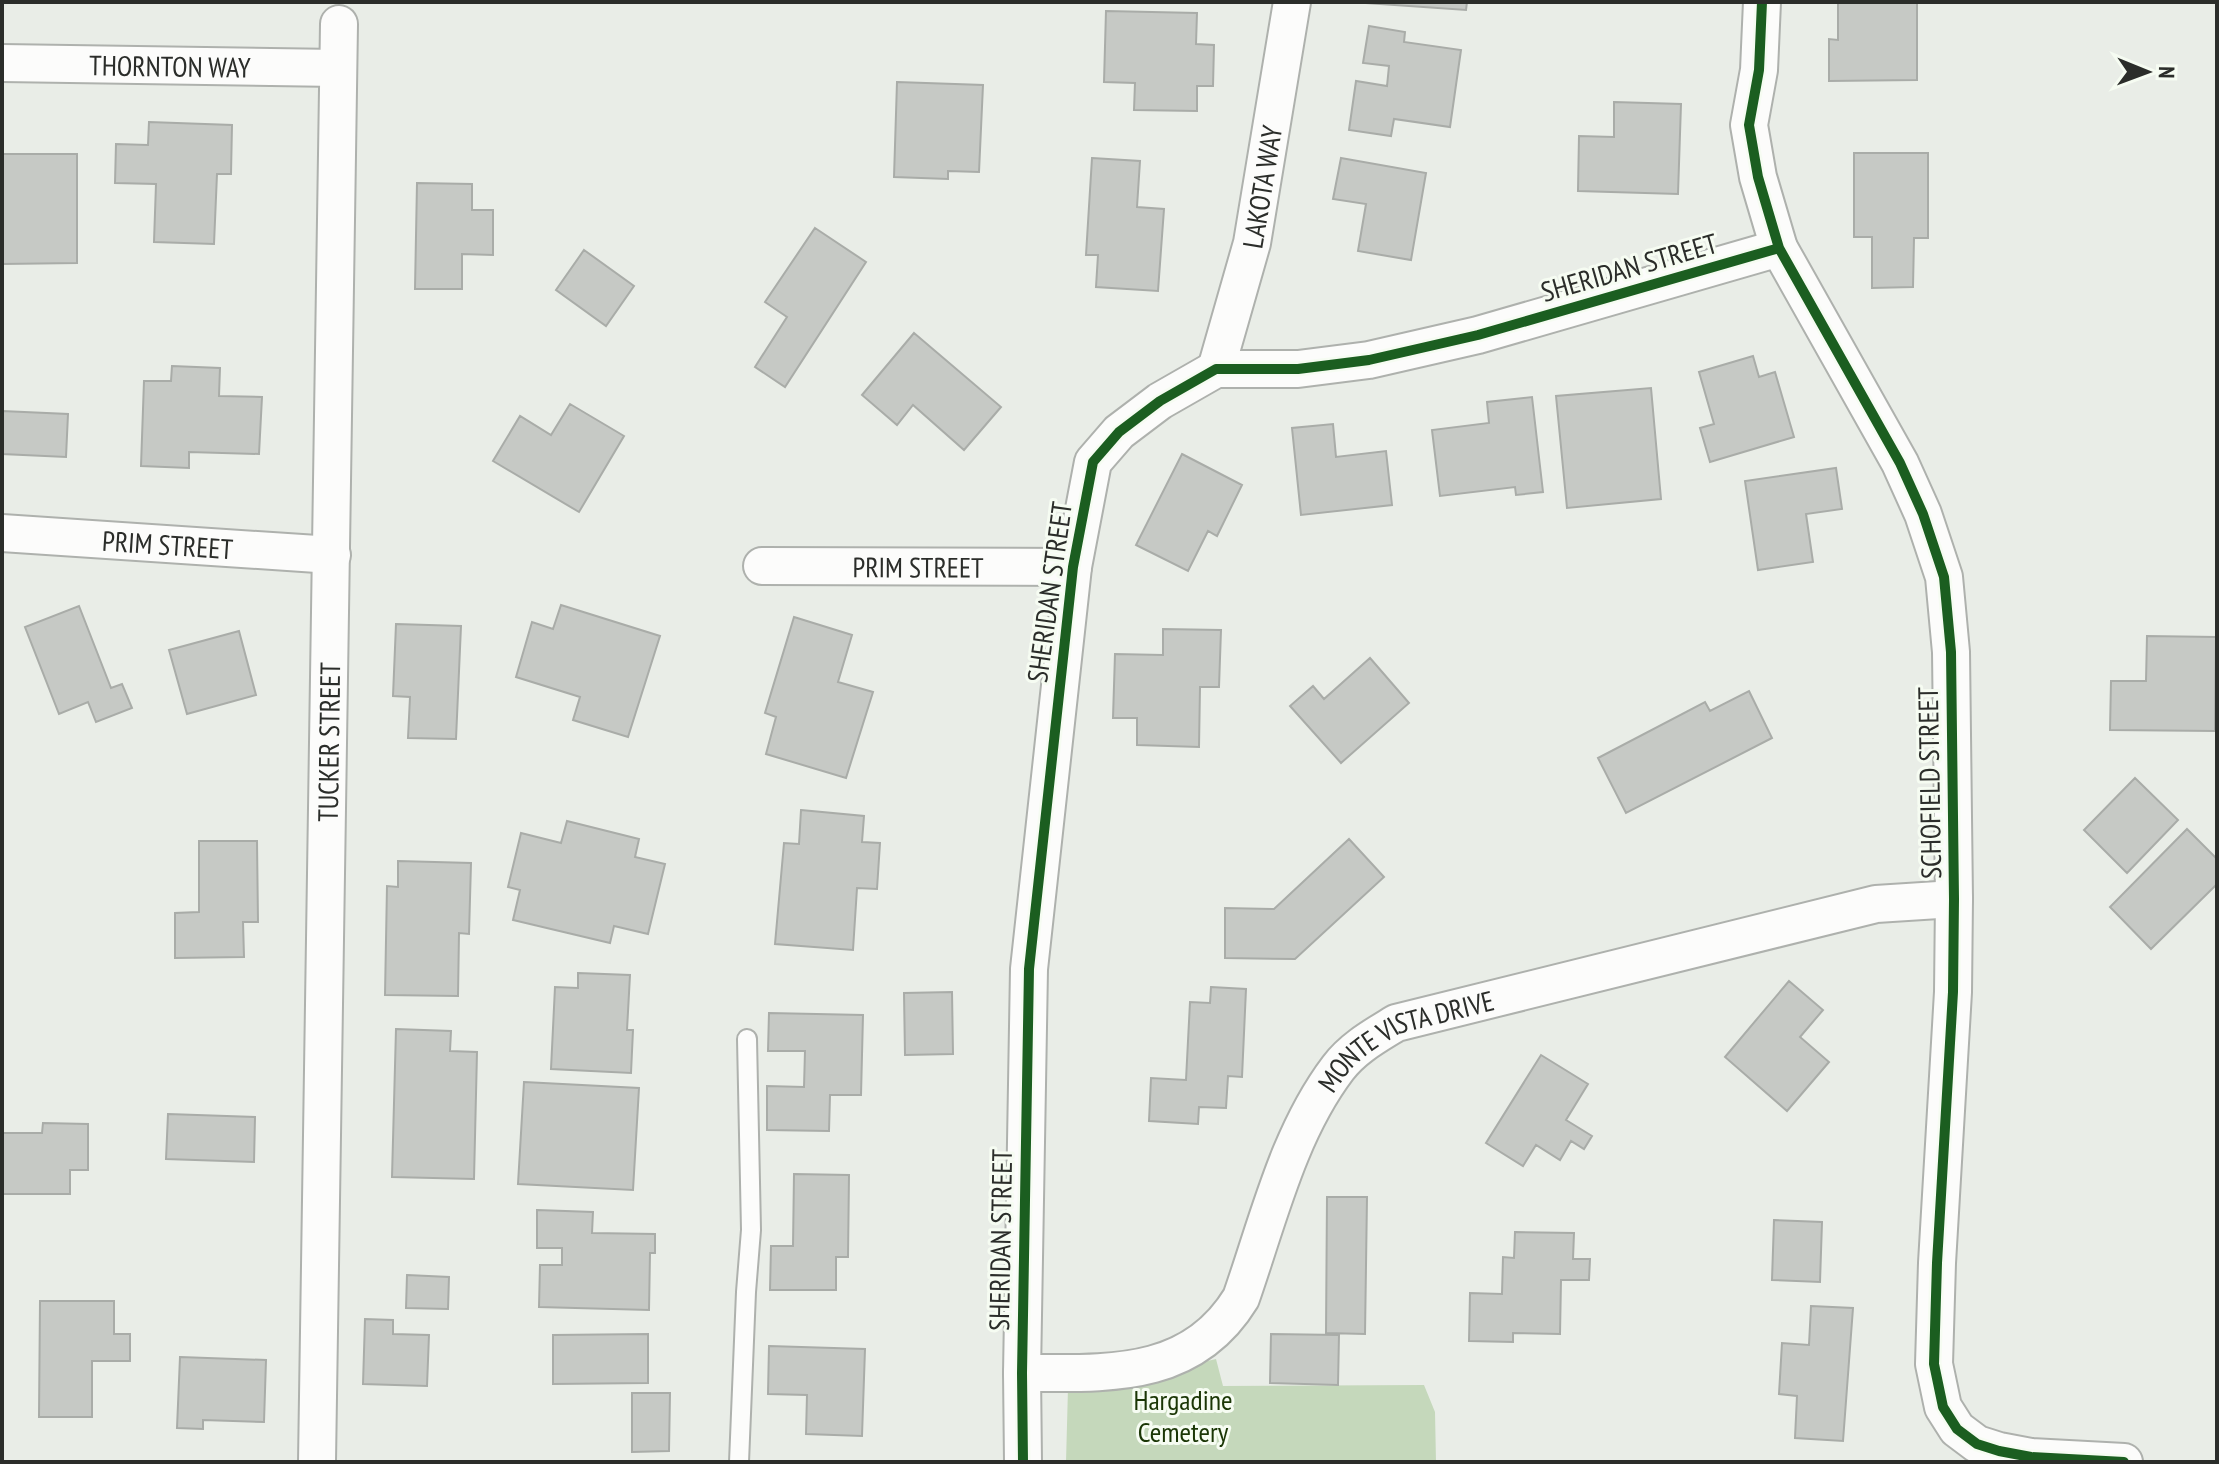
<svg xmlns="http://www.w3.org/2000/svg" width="2219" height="1464" viewBox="0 0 2219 1464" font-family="'PT Sans Narrow',sans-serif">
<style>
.green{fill:#c5d8bb}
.building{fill:#c6c9c5;stroke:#a9aca8;stroke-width:2}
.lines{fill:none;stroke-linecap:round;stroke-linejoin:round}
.service-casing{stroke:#aeb1ad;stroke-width:22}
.minor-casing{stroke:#aeb1ad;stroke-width:40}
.service{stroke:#fcfcfb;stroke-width:18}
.minor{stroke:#fcfcfb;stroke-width:36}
.cycleway-casing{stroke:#f6fcf2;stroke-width:15}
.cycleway{stroke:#1b5e20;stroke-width:10}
.labels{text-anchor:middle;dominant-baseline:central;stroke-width:6;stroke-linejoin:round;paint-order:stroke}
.street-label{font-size:28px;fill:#2b2d2a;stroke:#f6fcf2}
.park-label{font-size:28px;fill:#1a3605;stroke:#f6fcf2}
</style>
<rect width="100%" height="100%" fill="#e9ede7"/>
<path class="green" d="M1216,1359L1223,1386L1424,1385L1435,1412L1436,1462H1066L1068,1388L1123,1381Z"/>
<path class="building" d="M1351,2H1467L1466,10Z
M1838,2H1917V80L1829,81V39L1838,40Z
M1106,11L1197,13L1196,44L1214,45L1213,86H1197V111L1134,110L1135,83L1104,82Z
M1369,26L1405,32L1404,42L1461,50L1450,127L1394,119L1391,136L1349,130L1356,81L1387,86L1389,66L1363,63Z
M897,82L983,85L979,172L948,171V179L894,177Z
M1614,102L1681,104L1678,194L1578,191L1579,136L1614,137Z
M149,122L232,125L231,174H217L214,244L154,242L156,184L115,183L116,144L148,145Z
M1854,153H1928V238H1914L1913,287L1872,288V237H1854Z
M2,154H77V263L2,264Z
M1092,158L1140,161L1137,207L1164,209L1158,291L1096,287L1098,255H1086Z
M1341,158L1426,173L1411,260L1358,251L1366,204L1333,199Z
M417,183L472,184V210H493V255L462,254V289H415Z
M815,228L866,262L785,387L755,367L787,317L765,302Z
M584,250L634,286L606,326L556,290Z
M914,333L1001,407L964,450L913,405L897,425L862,395Z
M1753,356L1759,377L1775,372L1794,437L1710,462L1700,428L1714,424L1699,372Z
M172,366L220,368L219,396L262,397L259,454L189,452V468L141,466L144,381H171Z
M1651,388L1661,499L1567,508L1556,396Z
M1532,397L1543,492L1516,495L1515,487L1440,496L1432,430L1489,423L1487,402Z
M570,404L624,436L579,512L493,461L520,416L551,435Z
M2,411L68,414L66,457L2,454Z
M1333,424L1336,457L1386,451L1392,505L1301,515L1292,428Z
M1182,454L1242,485L1217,536L1208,531L1188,571L1136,545Z
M1836,468L1842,509L1806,514L1813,562L1758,570L1745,481Z
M561,605L660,636L628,737L573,720L580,697L516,677L532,622L553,629Z
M79,606L111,688L122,684L132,708L96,722L88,702L59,714L25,627Z
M794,617L852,635L838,682L873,692L846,778L766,754L776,717L765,713Z
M396,624L461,626L456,739L408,738L410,697L393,696Z
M1163,629L1221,630L1219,687H1200L1199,747L1137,745V718H1113L1115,654L1163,655Z
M239,631L256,695L187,714L169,650Z
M2147,636L2216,637L2215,731L2110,730L2111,681H2146Z
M1370,658L1409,703L1341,763L1290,706L1313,686L1324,699Z
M1749,691L1772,738L1626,813L1598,758L1705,702L1710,711Z
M2135,778L2178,820L2127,873L2084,830Z
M801,810L864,816L862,842L880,843L877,889L857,888L853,950L775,944L784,843L799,844Z
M567,821L639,839L635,857L665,864L648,934L614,926L610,943L513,920L520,890L508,887L521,833L561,843Z
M2187,829L2217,859V884L2151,949L2110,907Z
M1349,839L1384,877L1295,959L1225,958V908L1274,909Z
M199,841H257L258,922H243L244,957L175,958V913L199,912Z
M398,861L471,863L469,934L459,933L458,996L385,995L387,886L398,887Z
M578,973L630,975L627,1030H633L631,1073L551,1069L555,987L578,988Z
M1789,981L1823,1010L1800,1037L1829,1062L1787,1111L1725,1057Z
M1211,987L1246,989L1242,1077L1228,1076L1226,1108L1199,1107L1198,1124L1149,1121L1151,1078L1186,1080L1190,1002L1210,1003Z
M952,992L953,1054L905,1055L904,993Z
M769,1013L863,1015L861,1095H830L829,1131L767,1130V1086L804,1087L805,1051H768Z
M396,1029L451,1031L450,1051L477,1052L474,1179L392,1177Z
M1541,1055L1588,1084L1566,1120L1592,1136L1584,1149L1571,1141L1560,1160L1536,1145L1523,1166L1486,1143Z
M524,1082L639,1088L633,1190L518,1184Z
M168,1114L255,1117L254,1162L166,1159Z
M43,1123L88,1124V1170H70V1194H2V1133H42Z
M794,1174L849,1175L848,1257H836V1290H770L771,1246H793Z
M1327,1197H1367L1365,1334L1326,1333Z
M537,1210L593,1212L592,1233L655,1234V1253H650L649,1310L539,1307L540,1265H562V1248H537Z
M1774,1220L1822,1222L1820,1282L1772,1280Z
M1515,1232L1574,1233L1573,1259H1590L1589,1280H1561L1560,1334L1513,1333V1342L1469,1341L1470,1293L1502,1294L1503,1257L1514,1258Z
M407,1275L449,1277L448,1309L406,1308Z
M40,1301H114V1334H130V1361H92V1417H39Z
M1811,1306L1853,1308L1843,1441L1795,1438L1797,1396L1779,1394L1782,1343L1809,1345Z
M365,1319L393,1320V1334L429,1335L427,1386L363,1384Z
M648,1334V1383L553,1384V1335Z
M1271,1334L1339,1335L1338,1385L1270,1383Z
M769,1346L865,1349L862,1436L806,1434L807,1395L768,1394Z
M180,1357L266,1360L264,1422L203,1420V1429L177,1428Z
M632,1393H670L669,1451L632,1452Z"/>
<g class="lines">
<defs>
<path id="service" d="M739,1462L746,1292L751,1230L747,1039"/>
<g id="minor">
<path d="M1762,2L1759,70L1749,125L1758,177L1779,248L1900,463L1923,514L1944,577L1951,652L1954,899L1953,992L1937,1263L1934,1364L1943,1407L1957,1429L1977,1444L1999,1451L2031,1457L2124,1462"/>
<path id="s1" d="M2,63L338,68"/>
<path id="s2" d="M1216,369L1252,243L1292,2"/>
<path id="s3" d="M2,533L332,555"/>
<path id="s4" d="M762,566L1073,567"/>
<path id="s5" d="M1022,1373C1107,1373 1191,1380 1241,1298C1268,1221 1288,1134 1338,1068C1353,1048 1375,1036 1396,1023L1876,904L1954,899"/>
<path id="s6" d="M317,1462L339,24"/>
<path d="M1023,1462L1022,1373L1029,969L1073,567L1093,462L1119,432L1160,401L1216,369H1298L1369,360L1478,335L1779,248"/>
</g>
</defs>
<use href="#service" class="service-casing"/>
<use href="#minor" class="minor-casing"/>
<use href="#service" class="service"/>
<use href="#minor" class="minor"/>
<defs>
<path id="cycleway" d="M1762,2L1759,70L1749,125L1758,177L1779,248L1900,463L1923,514L1944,577L1951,652L1954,899L1953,992L1937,1263L1934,1364L1943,1407L1957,1429L1977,1444L1999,1451L2031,1457L2124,1462
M1023,1462L1022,1373L1029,969L1073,567L1093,462L1119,432L1160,401L1216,369H1298L1369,360L1478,335L1779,248"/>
</defs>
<use href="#cycleway" class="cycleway-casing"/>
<use href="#cycleway" class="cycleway"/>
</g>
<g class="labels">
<g class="street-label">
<text stroke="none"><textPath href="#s1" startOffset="168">THORNTON WAY</textPath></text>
<text stroke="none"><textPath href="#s2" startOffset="188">LAKOTA WAY</textPath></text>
<text transform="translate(1629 267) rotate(-16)">SHERIDAN STREET</text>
<text stroke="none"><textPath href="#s3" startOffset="166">PRIM STREET</textPath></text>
<text stroke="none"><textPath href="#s4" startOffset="156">PRIM STREET</textPath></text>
<text transform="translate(1049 592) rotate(-82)">SHERIDAN STREET</text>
<text stroke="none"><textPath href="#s6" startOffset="720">TUCKER STREET</textPath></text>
<text transform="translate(1929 783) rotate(-91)">SCHOFIELD STREET</text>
<text stroke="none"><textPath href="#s5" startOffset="570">MONTE VISTA DRIVE</textPath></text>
<text transform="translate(1000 1240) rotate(-89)">SHERIDAN STREET</text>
</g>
<g class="park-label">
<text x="1183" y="1399">Hargadine<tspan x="1183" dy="32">Cemetery</tspan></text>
</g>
</g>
<rect width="2219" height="1464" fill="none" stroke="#2b2d2a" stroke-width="8"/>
<g transform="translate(2147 72) rotate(91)" stroke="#f6fcf2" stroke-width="6" paint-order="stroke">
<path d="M0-6L14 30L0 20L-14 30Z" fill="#2b2d2a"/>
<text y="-12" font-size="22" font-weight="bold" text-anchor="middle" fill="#2b2d2a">N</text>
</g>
</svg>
